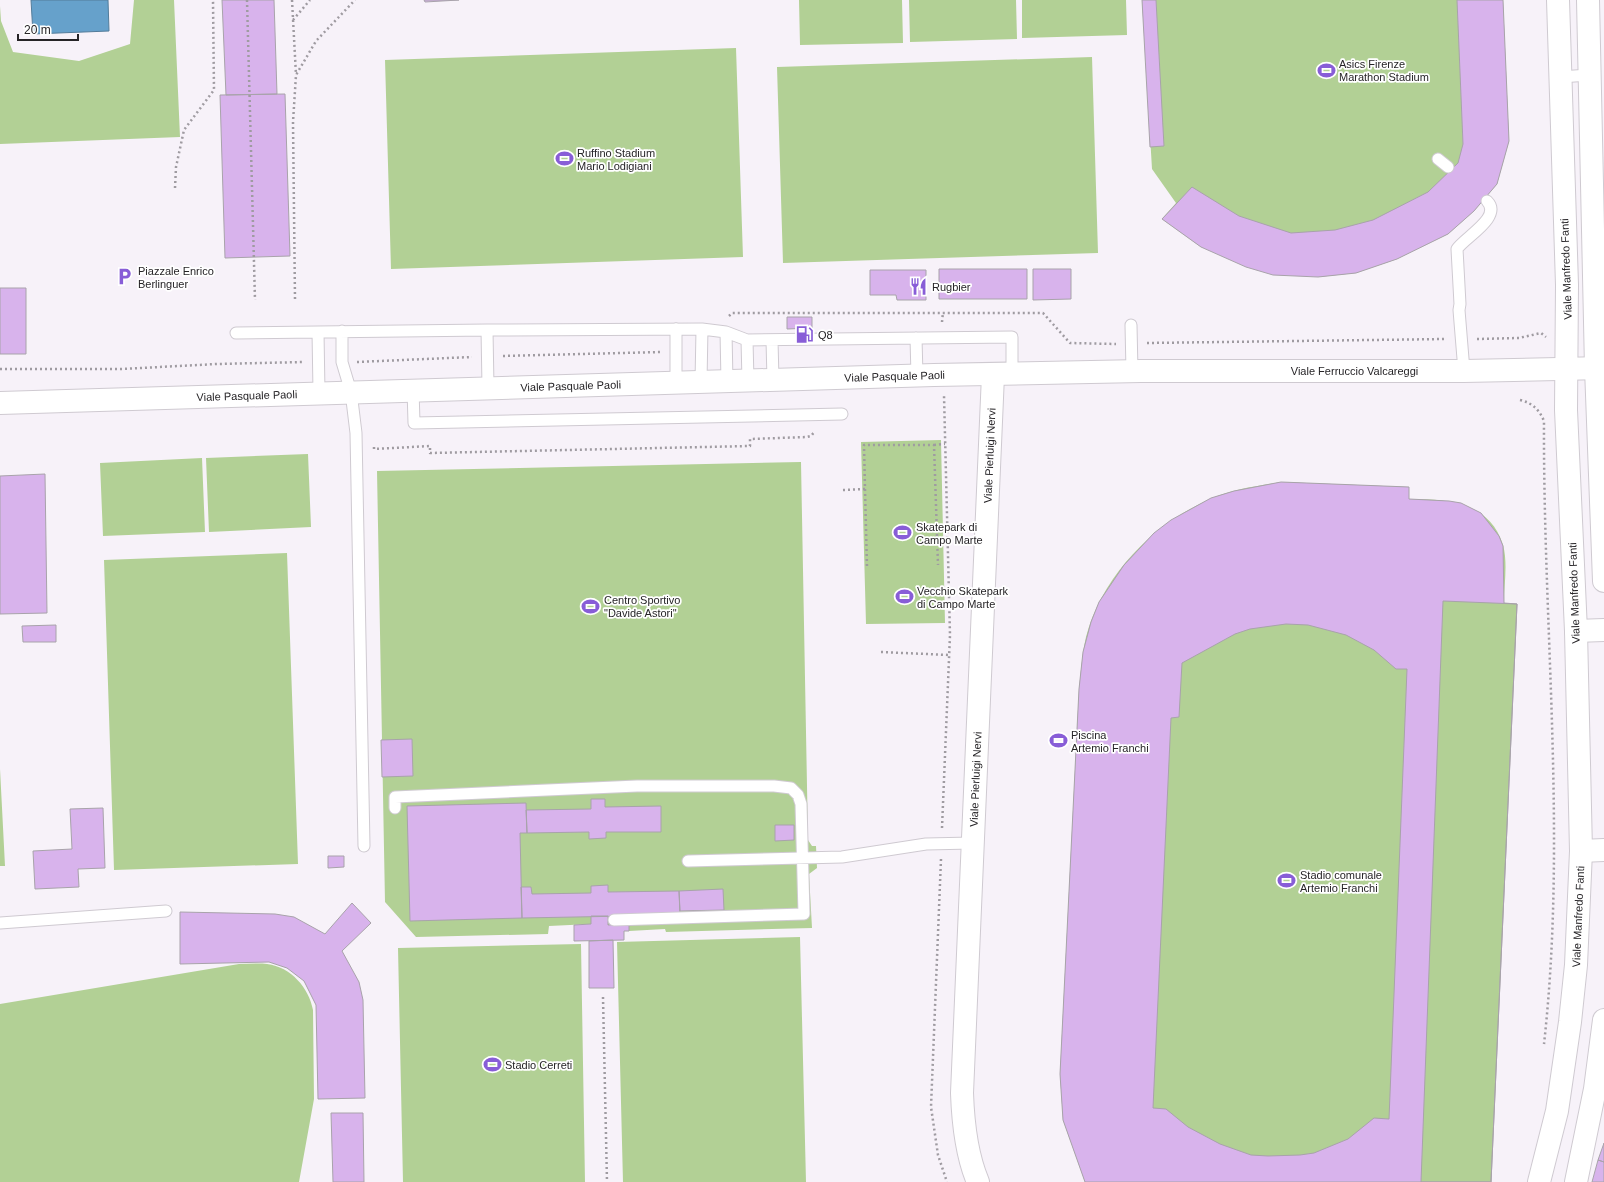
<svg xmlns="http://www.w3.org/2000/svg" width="1604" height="1182" viewBox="0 0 1604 1182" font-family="Arial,sans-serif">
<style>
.green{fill:#b2d095}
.water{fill:#66a1cb;stroke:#537c9a}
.building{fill:#d8b3ec;stroke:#a8a3aa;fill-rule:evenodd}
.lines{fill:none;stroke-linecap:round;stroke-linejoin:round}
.service-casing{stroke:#cfcad1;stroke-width:13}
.minor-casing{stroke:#cfcad1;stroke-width:24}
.tertiary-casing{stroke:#cfcad1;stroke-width:24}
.path{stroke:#9f9ba1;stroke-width:2.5;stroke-dasharray:2 3;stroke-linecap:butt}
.service{stroke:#fff;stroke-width:11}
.minor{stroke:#fff;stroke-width:22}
.tertiary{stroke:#fff;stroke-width:22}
.labels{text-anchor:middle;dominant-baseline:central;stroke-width:3.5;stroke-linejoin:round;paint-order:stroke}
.poi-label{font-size:11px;fill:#262427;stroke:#fff;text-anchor:start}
.street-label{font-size:11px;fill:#262427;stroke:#fff}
</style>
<rect width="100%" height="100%" fill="#f7f2f9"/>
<path class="green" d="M134,0H174L180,137L0,144V6L1,21L13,52L79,61L130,44Z
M799,0H902L903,43L800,45Z
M909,0H1016L1017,39L910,42Z
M1022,0H1126L1127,35L1022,38Z
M1142,0H1503L1509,141L1497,184L1474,211L1448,234L1397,259L1356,273L1318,277L1201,247L1162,219L1176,203L1152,169Z
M736,48L743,257L391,269L385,60Z
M1092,57L1098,253L783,263L777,67Z
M941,440L945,623L866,624L861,442Z
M308,454L311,527L209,532L206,458Z
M202,458L205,532L103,536L100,463Z
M801,462L808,840L812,846H816L817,868L809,874L812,928L666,932L665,929L629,931L628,924L608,925V916L591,924L549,926L548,934L416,937L385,902L377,471Z
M1281,482L1409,487V499C1447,499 1490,502 1503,545C1508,563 1504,585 1504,603L1517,604L1491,1182H1085L1063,1120L1060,1074L1079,689C1081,672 1082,654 1086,637C1102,576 1153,524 1210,499C1232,489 1257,486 1281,482Z
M287,553L298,864L114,870L104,560Z
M0,769L5,866H0Z
M800,937L806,1182H623L617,942Z
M581,944L585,1182H403L398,948Z
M239,964C248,964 258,963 267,964C291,967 309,988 313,1010L314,1099L299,1182H0V1004Z"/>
<path class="water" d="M31,0H108L109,31L33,34Z"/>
<path class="building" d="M222,0H274L277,94L226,95Z
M424,0H459L425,2Z
M1142,0H1156L1164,146L1150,147Z
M1457,0H1503L1509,141L1497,184L1474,211L1448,234L1397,259L1356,273L1318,277L1273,275L1246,267L1201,247L1162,219L1192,187L1239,216L1291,233L1335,230L1373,220L1428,192L1458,163L1463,144Z
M285,94L290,256L225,258L220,95Z
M939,269H1027V299H939Z
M1033,269H1071V299L1033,300Z
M870,270H926V300H897L896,295H870Z
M0,288H26V354H0Z
M787,317H812V328L787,329Z
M45,474L47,613L0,614V476Z
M1281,482L1409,487V499L1449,501L1461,503L1481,513L1499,536L1503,546L1504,603L1517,604L1491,1182H1085L1063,1120L1060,1074L1079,689L1083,652L1091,622L1099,602L1124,565L1154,533L1171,520L1211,498L1234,491ZM1286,624L1308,625L1346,635L1374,650L1396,669H1407L1389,1119L1374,1118L1348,1139L1314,1153L1300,1155L1268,1156L1251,1155L1220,1144L1188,1127L1166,1109L1153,1108L1171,718L1179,717L1182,663L1235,634L1250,629Z
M1443,601L1517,604L1491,1182H1421Z
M56,625V642H23L22,626Z
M412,739L413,776L382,777L381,740Z
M591,799H605V807L661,806V832H606V838L589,839V832L527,833L526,810L591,809Z
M526,803L527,833H520L522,918L410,921L407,806Z
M103,808L105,868L78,869L79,887L35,889L33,851L72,849L70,809Z
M775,825H794V840L775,841Z
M328,856H344V867L328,868Z
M608,885V892L679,891L680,915L522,918L521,887H531L532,894L591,893V886Z
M723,889L724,910L680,911L679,891Z
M352,903L371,923L342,951L359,982L363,1000L365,1098L318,1099L316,1005L304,981L287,968L269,962L180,964V912L275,914L294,917L325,934Z
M591,916H608V925L629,924V931H624V940L574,941V925L591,924Z
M613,940L614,988H589V941Z
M331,1113H363L364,1182H333Z
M1604,1143V1162L1598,1160Z
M1598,1160L1604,1162V1182H1592Z"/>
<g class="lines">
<defs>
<path id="service" d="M1560,77L1589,75
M1438,159L1448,167
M1131,325L1132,371
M676,329V382
M487,330L702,329L726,332L747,340L1012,337V374
M342,331V362L351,392L356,433L364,846
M318,332L319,392
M726,332L727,382
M236,333L487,330L488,387
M916,338L917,376
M747,340L748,381
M772,340L773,380
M1464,371L1459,310L1460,304L1457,249C1465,237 1503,217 1487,201
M701,382L702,329
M413,389L414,423L842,414
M395,808V797L637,786H774L791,788L798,795L801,804L804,914L614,920
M688,861L842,857L926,844L972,843
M0,923L166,911"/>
<g id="minor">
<path d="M1588,0L1596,368L1604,581"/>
<path d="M1576,631L1604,630"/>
<path d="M1581,851L1604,850"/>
<path id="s1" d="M978,1182C966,1154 963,1122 962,1093L993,375"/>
<path id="s2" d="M1539,1182L1557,1111L1570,1022L1576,965L1581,851L1576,631L1566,410L1567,285L1558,0"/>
<path d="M1576,1182L1595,1089L1604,1020"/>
</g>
<g id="tertiary">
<path id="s3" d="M0,403L934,375L1141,371H1464L1604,368"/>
</g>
</defs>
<use href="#service" class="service-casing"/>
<use href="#minor" class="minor-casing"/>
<use href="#tertiary" class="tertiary-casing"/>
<path class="path" d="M247,0L255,300
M292,0L296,75
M293,20L310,0
M175,188L176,167L184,130L214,90L213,0
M295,299L293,122L296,75L316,41L355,0
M729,316L732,313H1043L1070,343L1116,344
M942,322L943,312
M1477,339L1519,338L1541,333L1546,337
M1147,343L1446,339
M503,356L662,352
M357,362L472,357
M0,369H121L217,364L304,362
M1520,400C1532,403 1539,409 1544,421C1543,628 1567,837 1544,1044
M934,445L945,444
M374,447V449L430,446V453L750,446V439L807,437L811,436L815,431
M865,489L867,567
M843,490L865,489L864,445H934L938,565
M881,652L949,655
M942,828L950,635L944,395
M941,859L931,1107L938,1155L947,1182
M603,997L607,1182"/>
<use href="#service" class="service"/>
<use href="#minor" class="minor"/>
<use href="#tertiary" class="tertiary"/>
</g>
<defs>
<symbol id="stadium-bare" viewBox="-9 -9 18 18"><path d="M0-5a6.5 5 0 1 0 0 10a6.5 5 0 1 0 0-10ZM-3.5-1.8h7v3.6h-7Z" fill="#885dd7" stroke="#fff" stroke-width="2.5" paint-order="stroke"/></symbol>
<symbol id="parking-bare" viewBox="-9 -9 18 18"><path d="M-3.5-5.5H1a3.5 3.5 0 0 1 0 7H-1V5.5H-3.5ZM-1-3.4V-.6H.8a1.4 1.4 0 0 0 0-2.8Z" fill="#885dd7" stroke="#fff" stroke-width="2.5" paint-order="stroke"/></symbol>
<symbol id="restaurant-bare" viewBox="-9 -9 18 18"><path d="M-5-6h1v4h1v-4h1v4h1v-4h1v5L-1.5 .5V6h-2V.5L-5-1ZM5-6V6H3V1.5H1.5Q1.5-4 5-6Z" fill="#885dd7" stroke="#fff" stroke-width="2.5" paint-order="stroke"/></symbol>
<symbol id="fuel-bare" viewBox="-9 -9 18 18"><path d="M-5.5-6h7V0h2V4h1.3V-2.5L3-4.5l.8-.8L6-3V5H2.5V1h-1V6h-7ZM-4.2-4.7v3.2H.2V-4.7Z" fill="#885dd7" stroke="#fff" stroke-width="2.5" paint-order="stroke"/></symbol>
</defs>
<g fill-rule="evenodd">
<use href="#stadium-bare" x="1314" y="58" width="25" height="25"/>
<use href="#stadium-bare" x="552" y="146" width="25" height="25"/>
<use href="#parking-bare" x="112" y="264" width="25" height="25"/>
<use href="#restaurant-bare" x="906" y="274" width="25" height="25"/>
<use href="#fuel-bare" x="792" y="322" width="25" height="25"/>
<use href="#stadium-bare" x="890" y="520" width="25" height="25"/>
<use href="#stadium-bare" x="892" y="584" width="25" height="25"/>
<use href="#stadium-bare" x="578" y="594" width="25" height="25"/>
<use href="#stadium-bare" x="1046" y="728" width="25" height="25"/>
<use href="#stadium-bare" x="1274" y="868" width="25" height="25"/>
<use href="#stadium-bare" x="480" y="1052" width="25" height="25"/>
</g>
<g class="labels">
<g class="poi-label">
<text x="1339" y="64">Asics Firenze<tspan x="1339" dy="13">Marathon Stadium</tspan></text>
<text x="577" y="153">Ruffino Stadium<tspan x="577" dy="13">Mario Lodigiani</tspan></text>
<text x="138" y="271">Piazzale Enrico<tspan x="138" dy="13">Berlinguer</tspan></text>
<text x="932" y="287">Rugbier</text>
<text x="818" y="335">Q8</text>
<text x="916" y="527">Skatepark di<tspan x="916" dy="13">Campo Marte</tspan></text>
<text x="917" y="591">Vecchio Skatepark<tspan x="917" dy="13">di Campo Marte</tspan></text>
<text x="604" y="600">Centro Sportivo<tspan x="604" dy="13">"Davide Astori"</tspan></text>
<text x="1071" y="735">Piscina<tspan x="1071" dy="13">Artemio Franchi</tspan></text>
<text x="1300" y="875">Stadio comunale<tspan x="1300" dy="13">Artemio Franchi</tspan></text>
<text x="505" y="1065">Stadio Cerreti</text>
</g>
<g class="street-label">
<text transform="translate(1566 269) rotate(-92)">Viale Manfredo Fanti</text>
<text stroke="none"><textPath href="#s3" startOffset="1355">Viale Ferruccio Valcareggi</textPath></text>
<text stroke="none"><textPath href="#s3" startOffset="895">Viale Pasquale Paoli</textPath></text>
<text stroke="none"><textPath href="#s3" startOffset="571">Viale Pasquale Paoli</textPath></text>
<text stroke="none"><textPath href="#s3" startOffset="247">Viale Pasquale Paoli</textPath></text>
<text stroke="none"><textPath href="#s1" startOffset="729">Viale Pierluigi Nervi</textPath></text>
<text transform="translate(1574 593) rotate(-92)">Viale Manfredo Fanti</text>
<text stroke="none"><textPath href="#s1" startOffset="405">Viale Pierluigi Nervi</textPath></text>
<text stroke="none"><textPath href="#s2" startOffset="269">Viale Manfredo Fanti</textPath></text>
</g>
</g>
<path d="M18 34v6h60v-6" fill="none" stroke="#262427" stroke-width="2"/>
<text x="24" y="34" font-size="12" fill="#262427" stroke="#ffffff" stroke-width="3" paint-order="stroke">20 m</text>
</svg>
